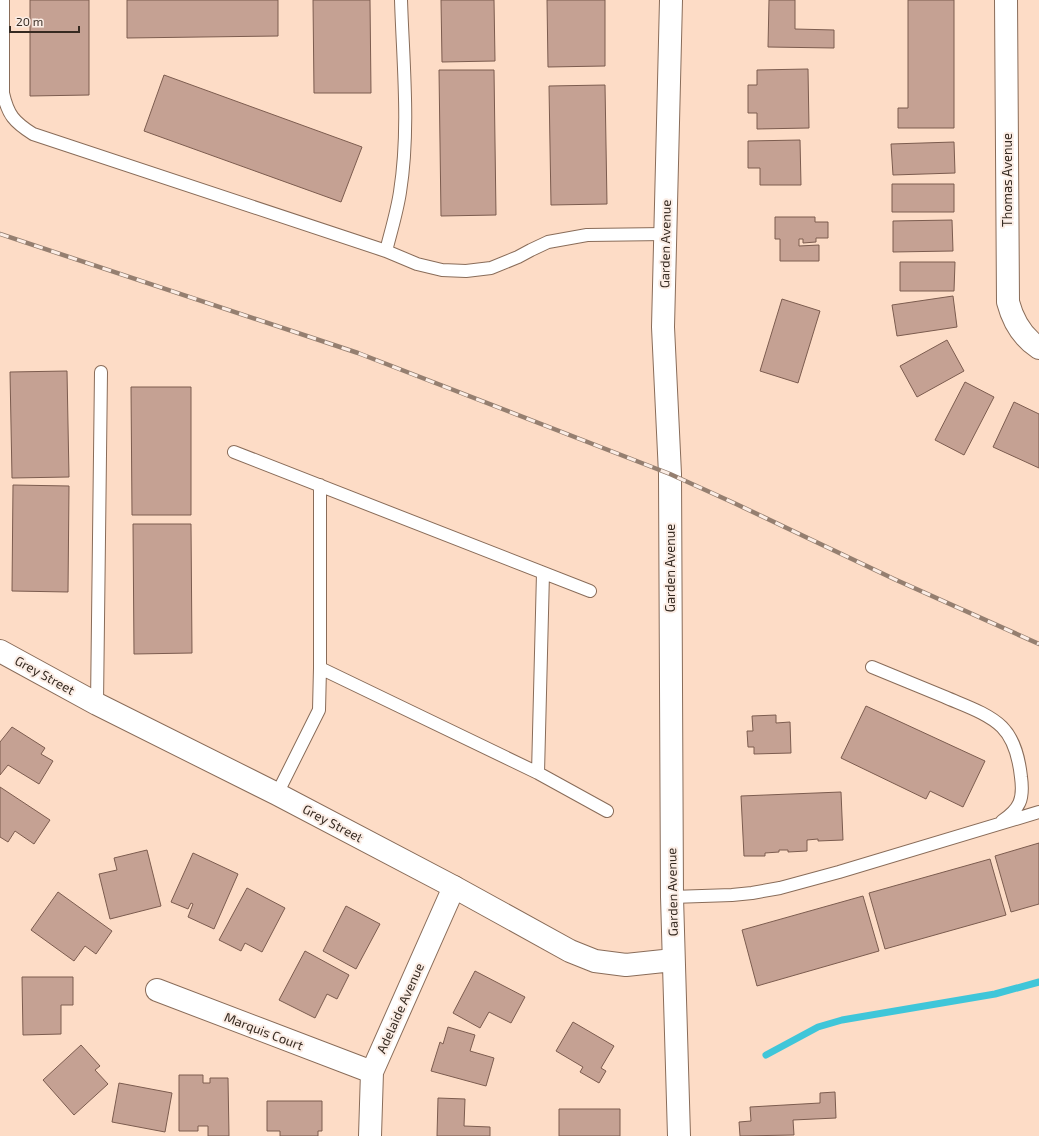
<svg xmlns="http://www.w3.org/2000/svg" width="1039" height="1136" viewBox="0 0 1039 1136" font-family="'Exo 2',sans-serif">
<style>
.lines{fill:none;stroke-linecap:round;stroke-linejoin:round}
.stream{stroke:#3fc6d9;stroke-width:7}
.building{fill:#c5a193;stroke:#7c5c4f}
.service-casing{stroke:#896c59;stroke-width:14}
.minor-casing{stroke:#896c59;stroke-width:24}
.tertiary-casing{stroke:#896c59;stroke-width:24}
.service{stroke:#fff;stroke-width:12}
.minor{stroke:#fff;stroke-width:22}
.tertiary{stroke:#fff;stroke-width:22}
.rail-casing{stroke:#957f70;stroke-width:4.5}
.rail{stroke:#fbede5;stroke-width:3;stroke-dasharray:9;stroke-linecap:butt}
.labels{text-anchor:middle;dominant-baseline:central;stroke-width:4;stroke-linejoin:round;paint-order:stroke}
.street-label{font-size:13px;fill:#362a21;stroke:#fbede5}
</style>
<rect width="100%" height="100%" fill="#fddcc6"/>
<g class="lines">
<path class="stream" d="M766,1055L818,1027L842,1020L995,994L1039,982"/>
</g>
<path class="building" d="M30,0H89V95L30,96Z
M127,0H278V36L127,38Z
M313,0H370L371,93H314Z
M441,0H494L495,61L442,62Z
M547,0H605V66L548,67Z
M769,0H795V29L834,30V48L768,47Z
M908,0H954V128H898V108H908Z
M808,69L809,128L757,129V113H748V85H757V70Z
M439,70H494L496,215L441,216Z
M164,75L362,147L341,202L144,131Z
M605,85L607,204L551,205L549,86Z
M800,140L801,185H760V168H748V141Z
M954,142L955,173L893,175L891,144Z
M892,184H954V212H892Z
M775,217H815V222H828V238H816V242L803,243V239H799V246L819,245V261H780V239H775Z
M952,220L953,251L893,252V221Z
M900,262H955L954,291H900Z
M953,296L957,327L897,336L892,305Z
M782,299L820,311L798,383L760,371Z
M947,340L964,371L917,397L900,366Z
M67,371L69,477L12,478L10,372Z
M965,382L994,397L964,455L935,440Z
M131,387H191V515H132Z
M1014,402L1039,414V468L993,447Z
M13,485L69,486L68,592L12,591Z
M133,524H191L192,653L134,654Z
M866,706L985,761L963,807L930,791L926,799L841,758Z
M776,715V723L790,722L791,753L754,754V747H748L747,731H753L752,716Z
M12,727L45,748L41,754L53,761L39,784L8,765L0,775V742Z
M0,787L50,820L34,844L15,831L8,842L0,837Z
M841,792L843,840L818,841V839L807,840V851L788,852V850H779V852L765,853V856H744L741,796Z
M1039,843V904L1011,912L995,856Z
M147,850L161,906L110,919L99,874L117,870L114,858Z
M193,853L238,874L214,929L188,917L193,904L191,903L188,909L171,902Z
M990,859L1006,915L885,949L869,893Z
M247,888L285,908L262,952L245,943L241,951L219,940Z
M58,892L112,931L96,954L85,946L74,961L31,930Z
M863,896L879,951L757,986L742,930Z
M346,906L380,924L356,969L323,951Z
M305,951L349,975L337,999L327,994L315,1018L279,1000Z
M475,971L525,997L511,1023L489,1012L480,1028L453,1013Z
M22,977H73V1005H61V1034L23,1035Z
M573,1022L614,1046L601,1068L606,1071L599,1083L580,1072L583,1067L556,1051Z
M448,1027L475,1035L470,1051L494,1058L486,1086L431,1071L440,1042L443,1044Z
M81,1045L100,1066L95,1070L108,1084L74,1115L43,1080Z
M179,1075H203V1083H210V1078H228L229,1136H208V1126H198V1131H179Z
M119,1083L172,1093L165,1132L112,1122Z
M835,1092L836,1118L793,1120L794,1135L740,1136L739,1122L751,1121L750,1107L820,1103V1093Z
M438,1098L465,1099L464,1126L490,1127V1136H437Z
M267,1101H322V1131H318V1136H280V1131H267Z
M559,1109H620V1136H559Z"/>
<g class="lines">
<defs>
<path id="service" d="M3,0V93C8,115 14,122 33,134L386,251L417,264L442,270L466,271L491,268L518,257L531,250L548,242L587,235L665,234
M386,251C391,231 397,212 400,192C410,129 403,63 401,0
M234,452L590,591
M320,485V668
M872,667C896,677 921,687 945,697C963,705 988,713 1002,727C1015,740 1019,759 1021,777C1024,799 1020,809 1002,821
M97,704L101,372
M538,773L543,573
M277,794L319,710L320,668L538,773L607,811
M672,897L732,895L752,893L780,888L839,872L1039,812"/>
<path id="minor" d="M1006,0L1008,302C1013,321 1022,337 1039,348
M157,990L372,1072
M370,1136L372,1072L454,887"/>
<path id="tertiary" d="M671,0L663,327L670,474L672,897L679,1136
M0,651L97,704L277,794L454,887L570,951L595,961L626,965L673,960"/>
</defs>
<use href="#service" class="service-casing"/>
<use href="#minor" class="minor-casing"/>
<use href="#tertiary" class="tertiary-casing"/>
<use href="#service" class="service"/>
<use href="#minor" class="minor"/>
<use href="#tertiary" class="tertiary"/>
<defs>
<path id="rail" d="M0,234L358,353L670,474L734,503L894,579L1039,644"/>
</defs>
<use href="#rail" class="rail-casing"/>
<use href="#rail" class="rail"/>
</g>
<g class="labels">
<g class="street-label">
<text transform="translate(1007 180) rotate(-90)">Thomas Avenue</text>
<text transform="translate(665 244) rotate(-89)">Garden Avenue</text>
<text transform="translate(670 568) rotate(-90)">Garden Avenue</text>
<text transform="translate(45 675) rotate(29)">Grey Street</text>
<text transform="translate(333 823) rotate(28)">Grey Street</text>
<text transform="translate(672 892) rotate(-91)">Garden Avenue</text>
<text transform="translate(400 1008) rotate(-66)">Adelaide Avenue</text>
<text transform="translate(264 1031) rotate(21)">Marquis Court</text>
</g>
</g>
<path d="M10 26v6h69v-6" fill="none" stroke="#362a21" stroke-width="2"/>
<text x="16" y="26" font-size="12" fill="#362a21" stroke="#fbede5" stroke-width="3" paint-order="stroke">20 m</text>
</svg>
